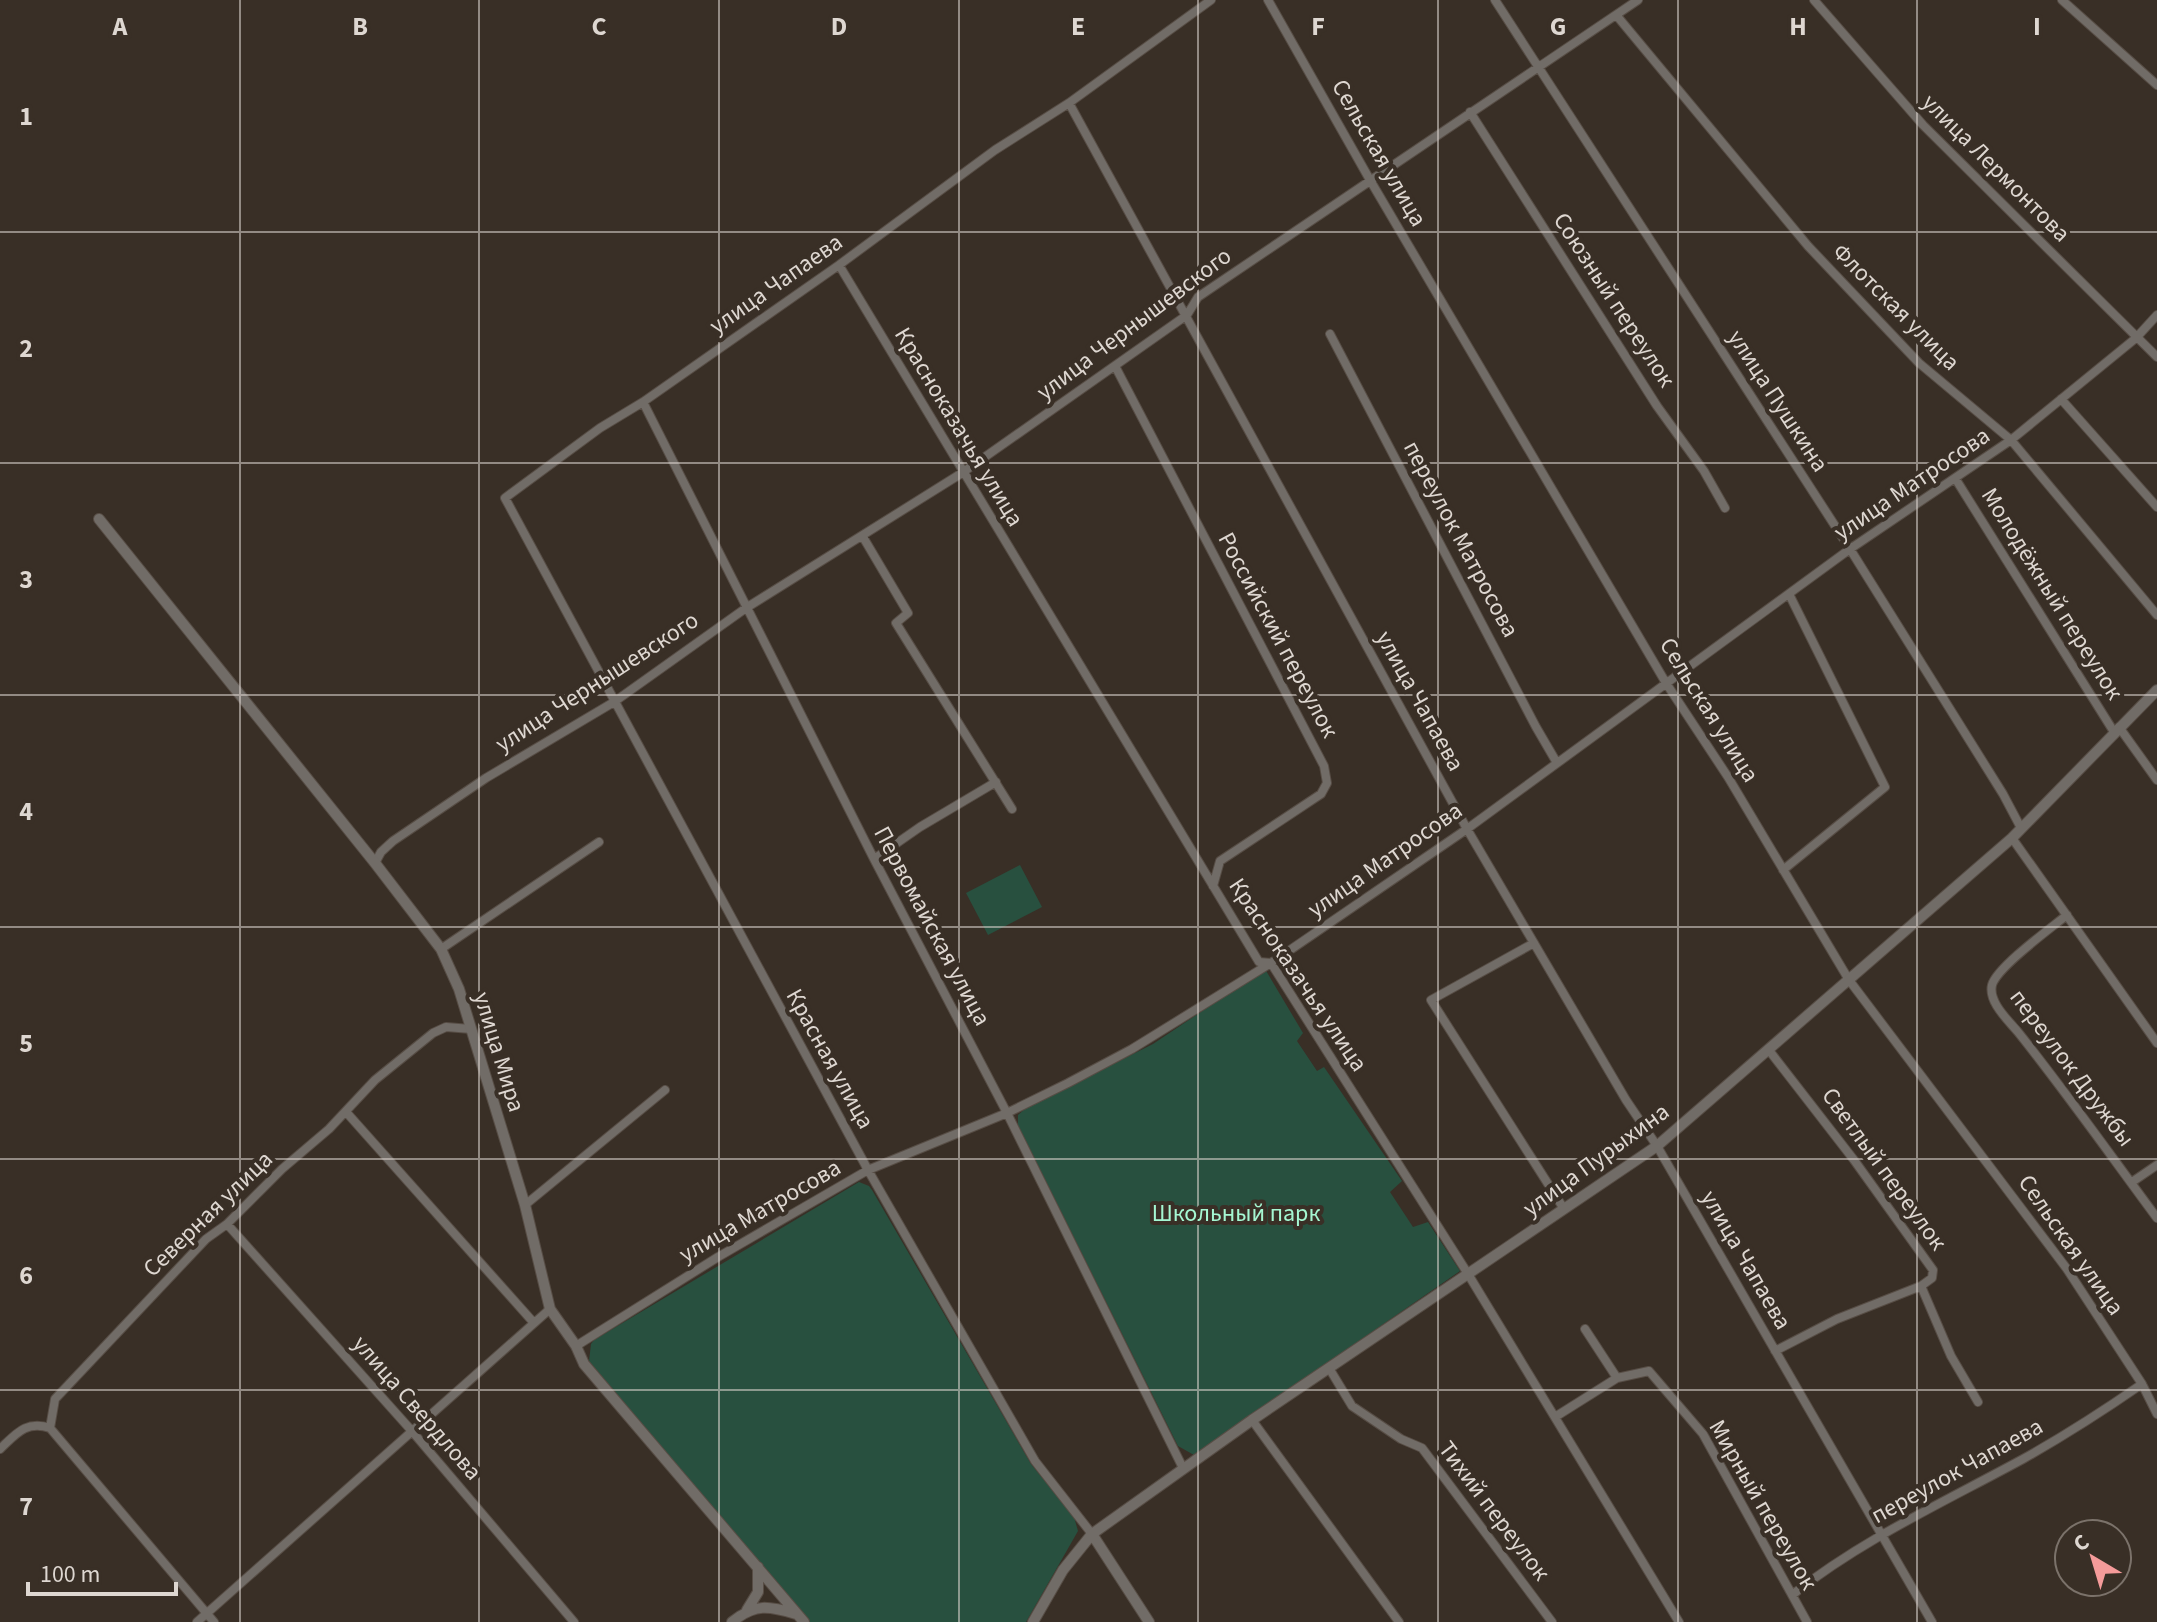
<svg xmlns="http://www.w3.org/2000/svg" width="2157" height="1622" viewBox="0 0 2157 1622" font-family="'Source Sans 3',sans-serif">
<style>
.green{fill:#28503f}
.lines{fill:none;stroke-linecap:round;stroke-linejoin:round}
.minor-casing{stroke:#574d45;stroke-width:10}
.tertiary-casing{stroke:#574d45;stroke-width:12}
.minor{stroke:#716c67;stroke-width:8}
.tertiary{stroke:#716c67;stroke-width:10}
.grid{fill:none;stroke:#ded7d1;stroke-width:2;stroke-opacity:0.55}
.labels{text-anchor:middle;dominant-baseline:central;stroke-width:8;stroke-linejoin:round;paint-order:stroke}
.street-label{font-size:24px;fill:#ded7d1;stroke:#392f26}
.park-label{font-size:24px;fill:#a5f7d2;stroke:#392f26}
.grid-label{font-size:26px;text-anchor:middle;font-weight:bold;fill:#ded7d1;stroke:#392f26;stroke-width:8;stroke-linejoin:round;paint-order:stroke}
</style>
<rect width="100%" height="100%" fill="#392f26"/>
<path class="green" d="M1020,865L1042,907L988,935L966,893Z
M1265,969L1303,1033L1297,1041L1317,1071L1324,1067L1402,1181L1390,1192L1413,1227L1428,1222L1460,1271L1194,1455L1178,1446L1018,1125V1115L1026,1108L1153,1044Z
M859,1182L869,1186L872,1190L1031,1464L1074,1517L1078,1531L1026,1622H809L589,1361L591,1344L594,1340Z"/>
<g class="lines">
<defs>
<path id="minor" d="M1268,0L1370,180L1666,683L1728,777L1849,980L2067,1269L2142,1384L2157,1414
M1495,0L1850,549L2003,794L2021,828
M1814,0L1923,125L2157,357
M2062,0L2157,85
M1617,16L1808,246L1919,363L2011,440L2157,615
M1069,103L1467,829L1626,1100L1657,1146L1932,1622
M1470,112L1657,406L1704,471L1725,508
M839,265L1259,962L1271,963L1468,1274L1679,1622
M1330,334L1536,727L1557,763
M1115,366L1324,766L1327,783L1321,794L1220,861L1213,886
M2061,399L2157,507
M643,402L874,859L1007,1113L1183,1468
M1955,478L2114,732
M863,537L908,613L896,623L1012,809
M2119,727L2157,780
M2012,838L2157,1043
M874,859L920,827L996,782
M375,863L381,852L393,841L486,778L614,702L746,608L962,473L1187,315L1198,297L1638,0
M1783,870L1885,787L1789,594
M2067,915C2051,928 1997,967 1992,985C1988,1002 2008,1020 2018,1032C2066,1092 2111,1156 2157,1218
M1534,943L1431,1000L1564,1209
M441,949L599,842
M1768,1049L1854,1160L1933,1270L1932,1278L1921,1286L1951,1356L1978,1402
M347,1113L534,1323
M2132,1182L2157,1165
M525,1205L665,1090
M227,1224L411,1430L574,1622
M1585,1329L1617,1378L1649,1371L1703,1434L1807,1622
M576,1346L718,1257L868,1170L1007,1113L1068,1083L1132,1049L1271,963L1467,829L1850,549L2011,440L2136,338L2157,315
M1775,1351L1837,1319L1921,1286
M1329,1368L1352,1406L1401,1439L1422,1448L1552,1622
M1555,1417L1617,1378
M1252,1420L1399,1622
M50,1428L214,1622
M0,1449C16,1434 26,1420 50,1428L55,1399L206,1239L227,1224L282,1169L329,1129L375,1080L433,1033L446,1027L471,1029
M1092,1534L1035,1461L868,1170L505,498L600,428L643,402L839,265L995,150L1069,103L1211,0
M1792,1595C1863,1539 1944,1502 2023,1459C2064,1436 2103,1411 2142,1384
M197,1622L550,1309"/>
<path id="tertiary" d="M99,519L375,863L441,949L459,989L525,1205L550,1309L576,1346L584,1364L804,1622
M1092,1534L1149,1622
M747,1610L758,1592V1567
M732,1622C755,1603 769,1606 796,1614
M1033,1622L1063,1570L1092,1534L1252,1420L1657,1146L2012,838L2157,690"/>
</defs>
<use href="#minor" class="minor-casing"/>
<use href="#tertiary" class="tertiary-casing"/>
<use href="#minor" class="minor"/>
<use href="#tertiary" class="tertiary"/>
</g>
<path class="grid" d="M240,0V1622M479,0V1622M719,0V1622M959,0V1622M1198,0V1622M1438,0V1622M1678,0V1622M1917,0V1622M0,232H2157M0,463H2157M0,695H2157M0,927H2157M0,1159H2157M0,1390H2157"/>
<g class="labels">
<g class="street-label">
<text transform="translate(1379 153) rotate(60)">Сельская улица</text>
<text transform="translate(1996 168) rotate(45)">улица Лермонтова</text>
<text transform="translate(776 284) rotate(-35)">улица Чапаева</text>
<text transform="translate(1614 300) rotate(57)">Союзный переулок</text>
<text transform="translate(1896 307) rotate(45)">Флотская улица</text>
<text transform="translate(1134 324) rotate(-37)">улица Чернышевского</text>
<text transform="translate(1778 401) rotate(57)">улица Пушкина</text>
<text transform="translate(959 427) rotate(59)">Красноказачья улица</text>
<text transform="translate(1912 484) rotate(-34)">улица Матросова</text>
<text transform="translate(1461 539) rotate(62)">переулок Матросова</text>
<text transform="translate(2052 594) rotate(58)">Молодёжный переулок</text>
<text transform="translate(1278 635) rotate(62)">Российский переулок</text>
<text transform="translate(597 682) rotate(-33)">улица Чернышевского</text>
<text transform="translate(1420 701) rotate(61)">улица Чапаева</text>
<text transform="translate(1709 710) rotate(58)">Сельская улица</text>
<text transform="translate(1385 860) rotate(-35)">улица Матросова</text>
<text transform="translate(932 926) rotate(62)">Первомайская улица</text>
<text transform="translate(1298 975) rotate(56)">Красноказачья улица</text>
<text transform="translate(499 1052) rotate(73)">улица Мира</text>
<text transform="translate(830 1059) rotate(61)">Красная улица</text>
<text transform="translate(2072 1068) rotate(53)">переулок Дружбы</text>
<text transform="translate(1596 1160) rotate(-36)">улица Пурыхина</text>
<text transform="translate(1884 1169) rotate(54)">Светлый переулок</text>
<text transform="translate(760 1211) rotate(-30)">улица Матросова</text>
<text transform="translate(208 1214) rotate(-44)">Северная улица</text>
<text transform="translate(2071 1245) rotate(55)">Сельская улица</text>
<text transform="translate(1746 1260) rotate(60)">улица Чапаева</text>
<text transform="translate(417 1408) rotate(49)">улица Свердлова</text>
<text transform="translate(1957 1471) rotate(-29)">переулок Чапаева</text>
<text transform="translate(1763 1505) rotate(60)">Мирный переулок</text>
<text transform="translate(1494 1511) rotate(53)">Тихий переулок</text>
</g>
<g class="park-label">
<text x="1236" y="1213">Школьный парк</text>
</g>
</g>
<g class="grid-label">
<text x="120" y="35">A</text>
<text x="360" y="35">B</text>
<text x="599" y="35">C</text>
<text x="839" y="35">D</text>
<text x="1078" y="35">E</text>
<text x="1318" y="35">F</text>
<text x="1558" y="35">G</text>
<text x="1798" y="35">H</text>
<text x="2037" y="35">I</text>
<text x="26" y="125">1</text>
<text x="26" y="357">2</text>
<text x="26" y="588">3</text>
<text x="26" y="820">4</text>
<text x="26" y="1052">5</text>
<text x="26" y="1284">6</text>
<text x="26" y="1515">7</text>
</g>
<g transform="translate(2093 1558) rotate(322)"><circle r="38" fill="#392f26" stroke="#7b726a" stroke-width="2"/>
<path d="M0-6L14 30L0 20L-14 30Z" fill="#f59b9a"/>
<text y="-12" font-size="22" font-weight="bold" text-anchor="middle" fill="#ded7d1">С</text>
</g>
<path d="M28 1582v12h148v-12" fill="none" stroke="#ded7d1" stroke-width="4"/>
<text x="40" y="1582" font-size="24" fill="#ded7d1" stroke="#392f26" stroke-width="6" paint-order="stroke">100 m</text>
</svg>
